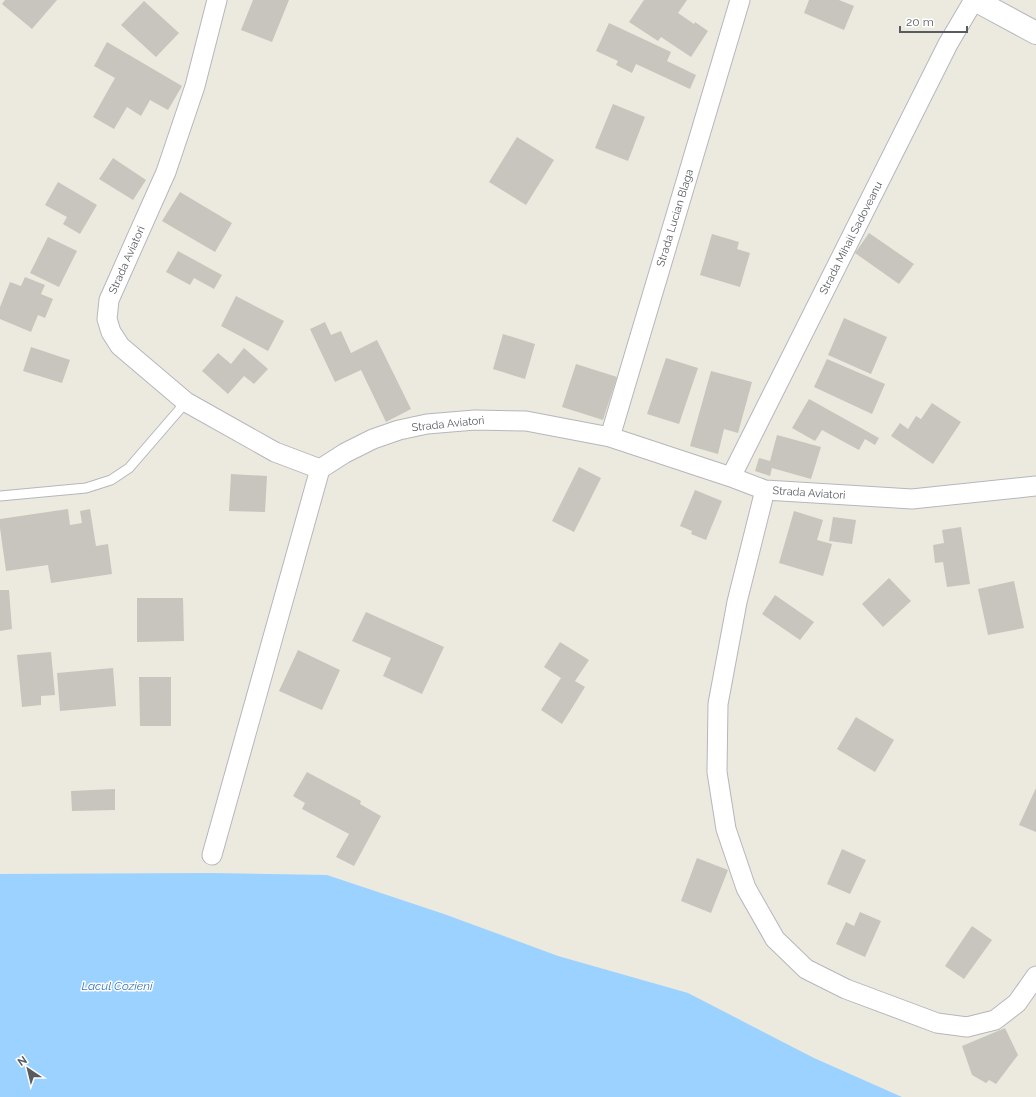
<svg xmlns="http://www.w3.org/2000/svg" width="1036" height="1097" viewBox="0 0 1036 1097" font-family="Raleway,sans-serif">
<style>
.water{fill:#9bd2ff}
.building{fill:#c8c5be}
.lines{fill:none;stroke-linecap:round;stroke-linejoin:round}
.lane-casing{stroke:#b5b7bc;stroke-width:11}
.street-casing{stroke:#b5b7bc;stroke-width:21}
.secondary-casing{stroke:#b5b9bf;stroke-width:24}
.lane{stroke:#fff;stroke-width:9}
.street{stroke:#fff;stroke-width:19}
.secondary{stroke:#fff;stroke-width:22}
.labels{text-anchor:middle;dominant-baseline:central;stroke-width:3;stroke-linejoin:round;paint-order:stroke}
.street-label{font-size:11px;fill:#585c60;stroke:#fff}
.water-label{font-size:12px;font-style:italic;fill:#3b77bb;stroke:#fff}
</style>
<rect width="100%" height="100%" fill="#ece9df"/>
<path class="water" d="M210,873L327,875L444,914L558,956L688,993L814,1058L902,1097H0V874Z"/>
<path class="building" d="M5,0H57L32,29L2,4Z
M253,0H289L272,42L241,30Z
M644,0H687L678,13L694,24L695,22L708,31L691,57L661,37L658,41L629,22Z
M809,0H839L854,6L844,30L804,13Z
M144,1L179,33L156,57L121,25Z
M609,23L671,52L667,61L696,75L690,89L636,64L632,73L616,65L618,61L596,51Z
M107,42L182,86L168,110L150,100L141,116L127,107L114,129L93,117L115,78L94,66Z
M613,104L645,117L628,161L595,148Z
M517,137L554,160L526,205L489,182Z
M113,158L146,180L133,200L99,179Z
M58,182L97,205L80,234L63,224L67,217L45,205Z
M180,192L232,223L215,252L162,221Z
M869,233L914,264L899,284L855,253Z
M712,234L739,242L737,249L750,253L740,287L700,275Z
M48,237L77,251L59,287L30,273Z
M178,251L222,275L214,289L194,278L190,285L166,272Z
M25,277L45,285L41,294L53,299L45,318L38,315L31,332L0,319V307L10,282L21,286Z
M236,296L284,321L268,351L221,326Z
M844,318L887,337L871,374L828,355Z
M325,322L331,335L341,331L351,353L377,340L411,409L386,422L361,370L335,382L310,329Z
M503,334L535,344L525,379L493,369Z
M31,347L70,360L62,383L23,371Z
M244,348L268,369L254,384L244,376L228,394L202,371L218,353L231,364Z
M666,358L698,368L679,424L647,414Z
M827,359L885,384L872,414L814,387Z
M576,364L617,377L603,420L562,407Z
M711,371L752,382L738,433L724,429L718,454L690,446Z
M809,399L879,438L875,445L865,439L859,450L822,430L815,441L792,428Z
M932,403L961,422L933,464L891,436L900,423L908,429L916,416L921,419Z
M777,435L821,447L811,479L772,468L770,476L755,471L759,458L770,461Z
M579,467L601,478L574,532L552,521Z
M231,474L267,476L265,512L229,511Z
M695,490L722,501L706,540L691,534L692,531L680,526Z
M68,509L70,525L82,523L80,511L90,509L96,546L108,544L112,574L51,583L48,565L6,571L0,528V519Z
M794,511L823,520L817,540L832,544L823,576L779,563Z
M833,517L856,520L852,544L829,541Z
M961,527L970,584L947,587L943,562L935,563L933,545L944,543L942,530Z
M889,578L911,601L883,627L862,604Z
M1014,581L1024,628L988,635L978,589Z
M0,590H9L12,629L0,631Z
M775,595L814,622L800,640L762,614Z
M137,598H183L184,641L137,642Z
M366,612L444,647L422,694L383,676L391,658L352,641Z
M560,642L589,660L575,681L585,687L562,724L541,710L561,678L544,667Z
M298,650L340,670L322,710L279,691Z
M51,652L55,695L41,696V705L22,707L17,655Z
M113,668L116,706L60,711L57,673Z
M139,677H171V726H140Z
M856,717L894,740L875,772L837,749Z
M307,772L361,801L360,804L381,816L354,866L336,857L349,834L302,809L305,803L293,796Z
M1036,788V832L1019,825Z
M115,789V810L72,811L71,791Z
M842,849L866,860L850,894L827,884Z
M697,858L728,870L711,913L681,901Z
M860,912L881,921L865,957L836,944L846,922L854,926Z
M972,926L992,940L964,979L945,966Z
M1005,1028L1018,1055L996,1084L989,1080L986,1083L972,1075L962,1046Z"/>
<g class="lines">
<defs>
<path id="lane" d="M0,496L86,488L111,480L129,468L186,402"/>
<path id="street" d="M217,0L195,86L166,172L109,300L107,319L111,332L120,346L186,402L275,452L320,469L345,453L373,439L399,430L427,424L475,420L526,421L610,437L731,477L765,490L912,499L1036,486
M610,437L740,0
M731,477L948,44L974,0
M765,490L737,602L718,704L717,772L726,829L746,888L775,939L806,969L846,989L937,1023L967,1027L995,1020L1017,1003L1036,976
M212,855L320,469"/>
<path id="secondary" d="M975,0L1036,33"/>
</defs>
<use href="#lane" class="lane-casing"/>
<use href="#street" class="street-casing"/>
<use href="#secondary" class="secondary-casing"/>
<use href="#lane" class="lane"/>
<use href="#street" class="street"/>
<use href="#secondary" class="secondary"/>
</g>
<g class="labels">
<g class="street-label">
<text transform="translate(675 218) rotate(-73)">Strada Lucian Blaga</text>
<text transform="translate(851 238) rotate(-63)">Strada Mihail Sadoveanu</text>
<text transform="translate(127 260) rotate(-66)">Strada Aviatori</text>
<text transform="translate(448 424) rotate(-6)">Strada Aviatori</text>
<text transform="translate(809 493) rotate(4)">Strada Aviatori</text>
</g>
<g class="water-label">
<text x="117" y="986">Lacul Cozieni</text>
</g>
</g>
<g transform="translate(28 1069) rotate(325)" stroke="#ffffff" stroke-width="3" paint-order="stroke">
<path d="M0-3L7 15L0 10L-7 15Z" fill="#585c60"/>
<text y="-6" font-size="11" font-weight="bold" text-anchor="middle" fill="#585c60">N</text>
</g>
<path d="M900 26v6h67v-6" fill="none" stroke="#585c60" stroke-width="2"/>
<text x="906" y="26" font-size="12" fill="#585c60" stroke="#ffffff" stroke-width="3" paint-order="stroke">20 m</text>
</svg>
